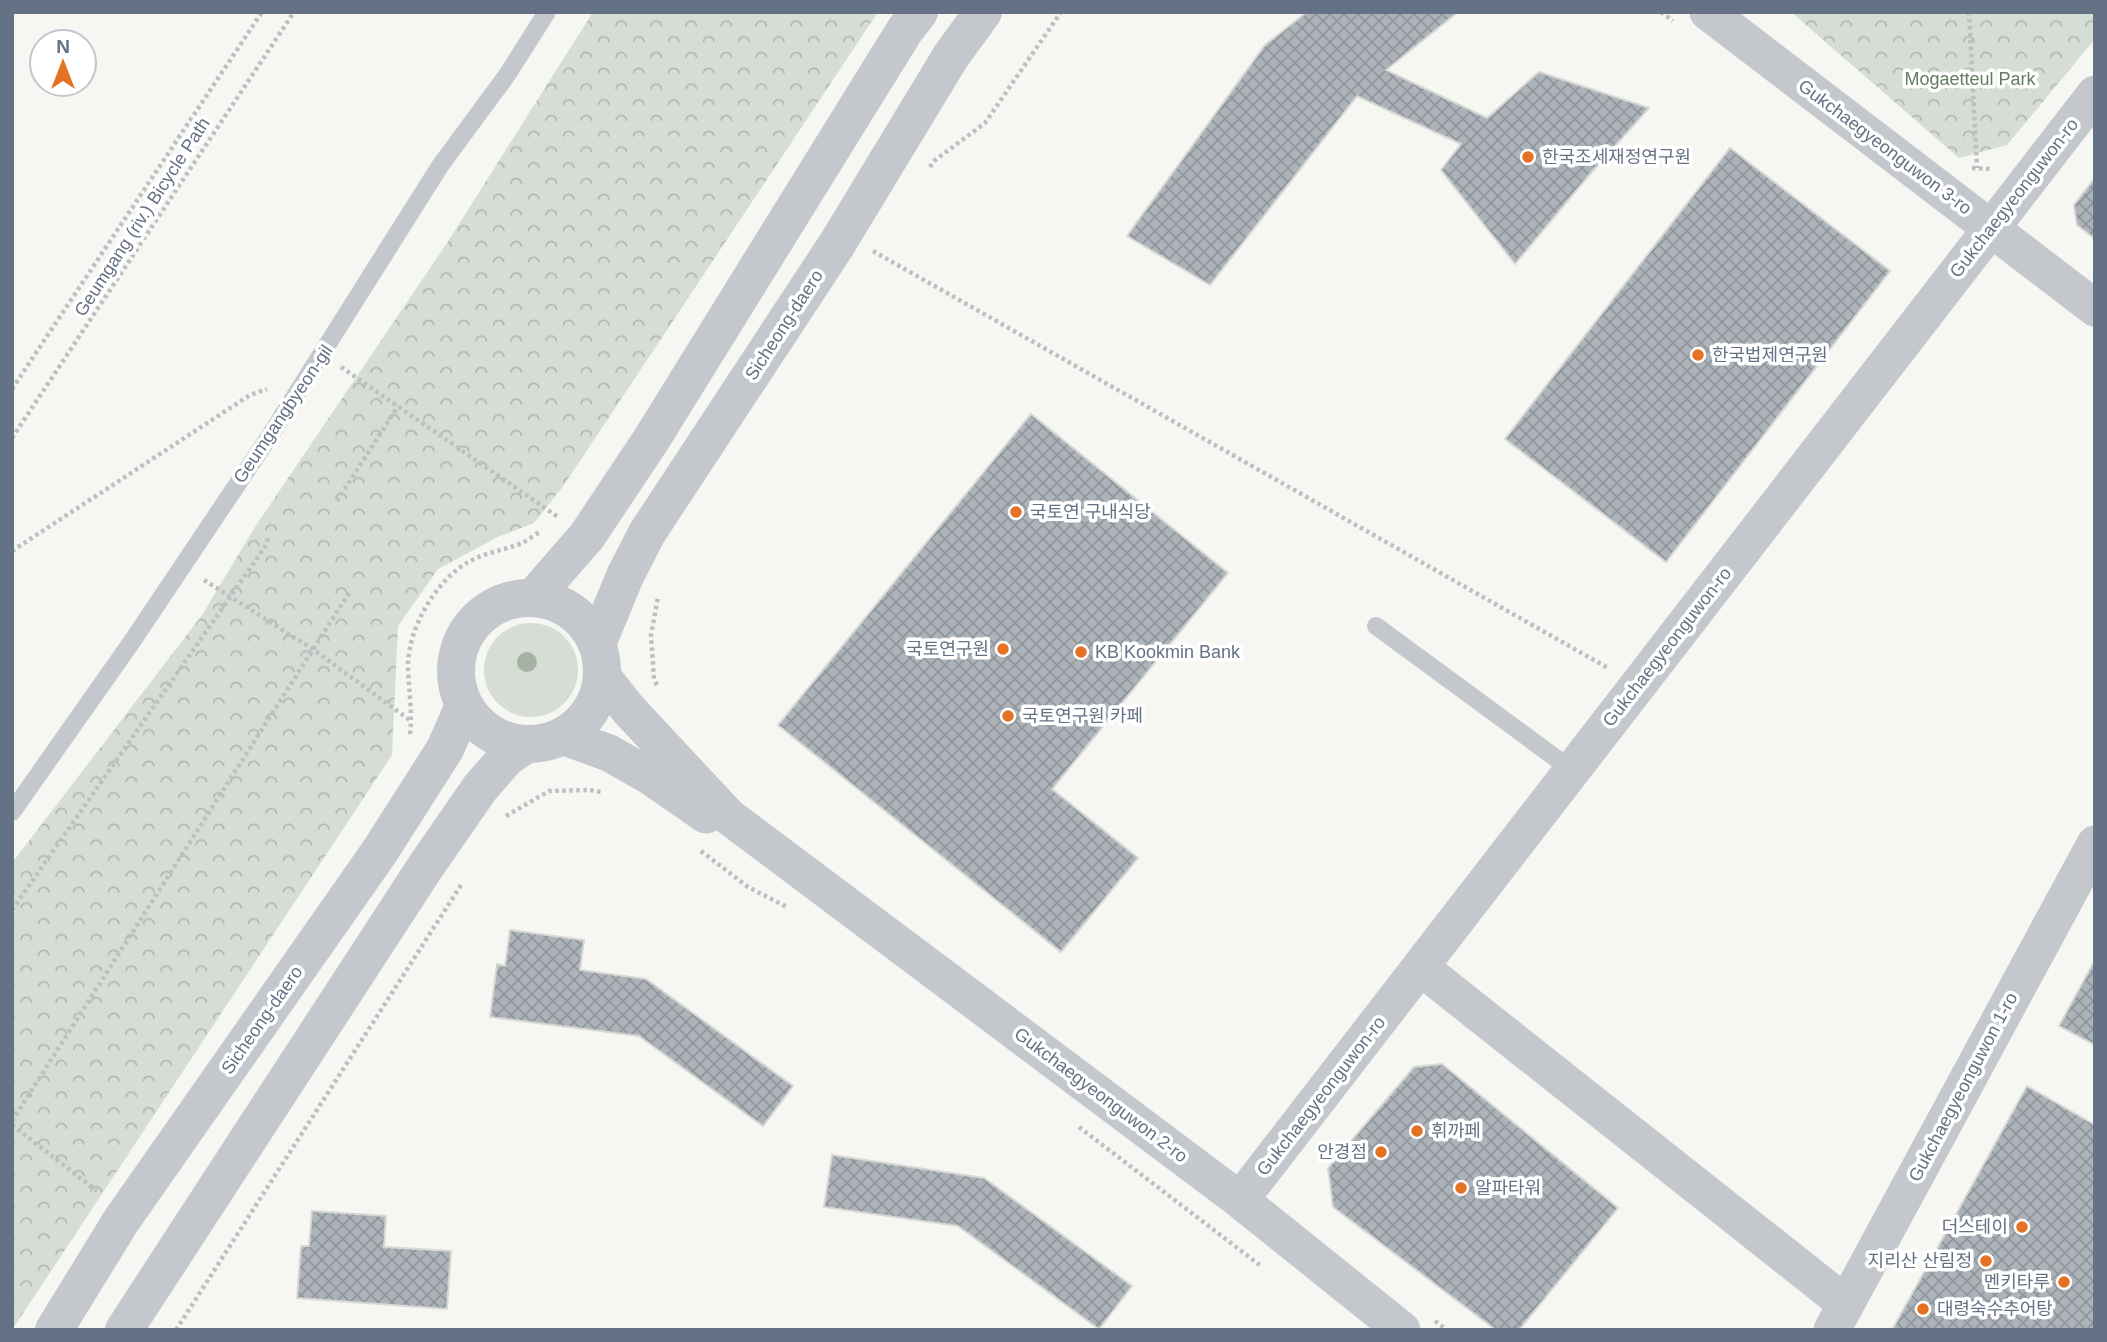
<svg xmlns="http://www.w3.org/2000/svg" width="2107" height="1342" viewBox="0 0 2107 1342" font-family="Arial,'Noto Sans KR',sans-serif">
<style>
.grass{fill:#d6ddd4}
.forest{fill:url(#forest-crowns)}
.building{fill:url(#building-cross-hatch);stroke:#d7d8d5;stroke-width:2}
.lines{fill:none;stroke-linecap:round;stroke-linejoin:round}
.path{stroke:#bebfc2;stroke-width:4.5;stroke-dasharray:3.5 3.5;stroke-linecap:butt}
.service{stroke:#c4c7cb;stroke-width:18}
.minor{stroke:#c4c7cb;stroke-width:37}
.tertiary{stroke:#c4c7cb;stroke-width:38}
.tree{fill:#a6b2a4}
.poi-dot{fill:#e57124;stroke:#fff;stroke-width:2.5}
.labels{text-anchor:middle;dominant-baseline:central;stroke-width:7;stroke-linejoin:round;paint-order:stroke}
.park-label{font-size:18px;fill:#657b64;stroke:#fff}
.street-label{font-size:18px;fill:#657184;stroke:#fff}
.poi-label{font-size:18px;fill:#657184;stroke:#fff;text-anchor:start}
</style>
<defs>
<pattern id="forest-crowns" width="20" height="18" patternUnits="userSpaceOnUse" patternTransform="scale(1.75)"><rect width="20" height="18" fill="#d6ddd4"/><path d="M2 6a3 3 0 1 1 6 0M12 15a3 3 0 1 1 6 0" fill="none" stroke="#b1b8b2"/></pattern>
<pattern id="building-cross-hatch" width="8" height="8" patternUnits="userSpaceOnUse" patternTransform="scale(1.75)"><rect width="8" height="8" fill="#acb3b9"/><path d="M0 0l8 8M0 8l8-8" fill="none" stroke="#90969c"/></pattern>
</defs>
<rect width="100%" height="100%" fill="#f6f6f3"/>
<path class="grass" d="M484 670a47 47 0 1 1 94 0a47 47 0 1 1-94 0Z"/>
<path class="forest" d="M593,12H878L564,485L534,523L498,537L438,569L398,626L392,755L12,1330V863L202,615L255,527L447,243Z
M1791,12H2095V39L2007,145L1959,158Z"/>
<path class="building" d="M1307,12H1458L1386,70L1487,118L1539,72L1649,108L1590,174L1515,264L1441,170L1461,144L1357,96L1210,285L1127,236L1265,45Z
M1730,148L1890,271L1666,562L1505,439Z
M2095,178V239L2077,225L2074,205Z
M1031,414L1228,573L1052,789L1138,858L1061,952L778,725Z
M510,930L584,940L580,970L646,979L793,1086L763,1126L639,1036L490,1017L497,964L505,966Z
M2095,960V1045L2059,1026Z
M1442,1064L1618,1208L1519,1330H1496L1333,1207L1328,1168L1414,1067Z
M2027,1086L2095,1125V1330H1892Z
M832,1155L984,1178L1132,1286L1099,1329L958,1226L824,1207Z
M312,1211L386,1216L384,1247L451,1251L447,1309L297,1298L301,1246H309Z"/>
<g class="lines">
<path class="path" d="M1661,12L1673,21
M1969,12L1977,168
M930,167L934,161L985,123L1061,12
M1972,168L1992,169
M873,251L1608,668
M341,367L558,517
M12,389L262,12
M12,438L294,12
M337,501L398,406
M12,551L250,395L267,389
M204,580L314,650L411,721
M657,685L654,679L651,635L658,597
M410,734C413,711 408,687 408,664C409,626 437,579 470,561C487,552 505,550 522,543C528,540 534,535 540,532
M506,816L549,791L590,790L602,792
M701,851L748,887L787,907
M12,910L265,547L269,537
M12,1121L349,593
M12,1125L97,1191
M1079,1127L1261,1266
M1435,1321L1447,1330
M176,1330L463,882"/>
<path class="service" d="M1376,626L1572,770
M12,812L133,640L271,434L440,166L507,75L547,12"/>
<path class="minor" d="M1708,12L2095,308
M602,676L629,710L728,816L1240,1200L1402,1330
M562,736L609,753L651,777L706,815
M1420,967L1846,1304
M1240,1200L2095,94
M1832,1330L2095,844"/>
<path class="tertiary" d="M456 671a73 73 0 1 1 146 0a73 73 0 1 1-146 0Z
M533,598L587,536L651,440L905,30L919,12
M597,644L625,576L647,533L837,244L951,56L983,12
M54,1330L121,1221L380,851L445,749L464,706
M124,1330L426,866L480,788L507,757L527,744"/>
</g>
<circle class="tree" cx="527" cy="662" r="10"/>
<g class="poi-dot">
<circle cx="1528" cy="157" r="7"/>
<circle cx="1698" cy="355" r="7"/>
<circle cx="1016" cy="512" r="7"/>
<circle cx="1003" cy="649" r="7"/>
<circle cx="1081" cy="652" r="7"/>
<circle cx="1008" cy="716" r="7"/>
<circle cx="1417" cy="1131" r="7"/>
<circle cx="1381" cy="1152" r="7"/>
<circle cx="1461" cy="1188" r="7"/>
<circle cx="2022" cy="1227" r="7"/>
<circle cx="1986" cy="1261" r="7"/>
<circle cx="2064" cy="1282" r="7"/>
<circle cx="1923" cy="1309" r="7"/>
</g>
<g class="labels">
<g class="park-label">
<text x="1970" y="79">Mogaetteul Park</text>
</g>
<g class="street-label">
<text transform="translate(1885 147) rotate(37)">Gukchaegyeonguwon 3-ro</text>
<text transform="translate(2014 198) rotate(-52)">Gukchaegyeonguwon-ro</text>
<text transform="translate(142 217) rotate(-57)">Geumgang (riv.) Bicycle Path</text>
<text transform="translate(784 325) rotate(-57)">Sicheong-daero</text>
<text transform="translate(283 414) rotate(-56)">Geumgangbyeon-gil</text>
<text transform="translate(1667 647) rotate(-52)">Gukchaegyeonguwon-ro</text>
<text transform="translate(262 1020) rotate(-55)">Sicheong-daero</text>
<text transform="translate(1963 1087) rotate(-62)">Gukchaegyeonguwon 1-ro</text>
<text transform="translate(1101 1095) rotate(37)">Gukchaegyeonguwon 2-ro</text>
<text transform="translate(1321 1096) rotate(-52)">Gukchaegyeonguwon-ro</text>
</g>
<g class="poi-label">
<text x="1542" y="157">한국조세재정연구원</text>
<text x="1712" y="355">한국법제연구원</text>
<text x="1030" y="512">국토연 구내식당</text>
<text x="989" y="649" text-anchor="end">국토연구원</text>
<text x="1095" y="652">KB Kookmin Bank</text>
<text x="1022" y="716">국토연구원 카페</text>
<text x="1431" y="1131">휘까페</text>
<text x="1367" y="1152" text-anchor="end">안경점</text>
<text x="1475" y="1188">알파타워</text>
<text x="2008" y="1227" text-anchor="end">더스테이</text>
<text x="1972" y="1261" text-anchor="end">지리산 산림정</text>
<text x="2050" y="1282" text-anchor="end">멘키타루</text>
<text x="1937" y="1309">대령숙수추어탕</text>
</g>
</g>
<rect width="2107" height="1342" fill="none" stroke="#657184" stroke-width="28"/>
<g transform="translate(63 63)"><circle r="33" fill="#ffffff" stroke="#c1c6ce" stroke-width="2"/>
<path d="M0-5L12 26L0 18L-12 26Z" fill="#e57124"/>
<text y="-10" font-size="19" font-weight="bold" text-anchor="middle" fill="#657184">N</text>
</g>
</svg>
